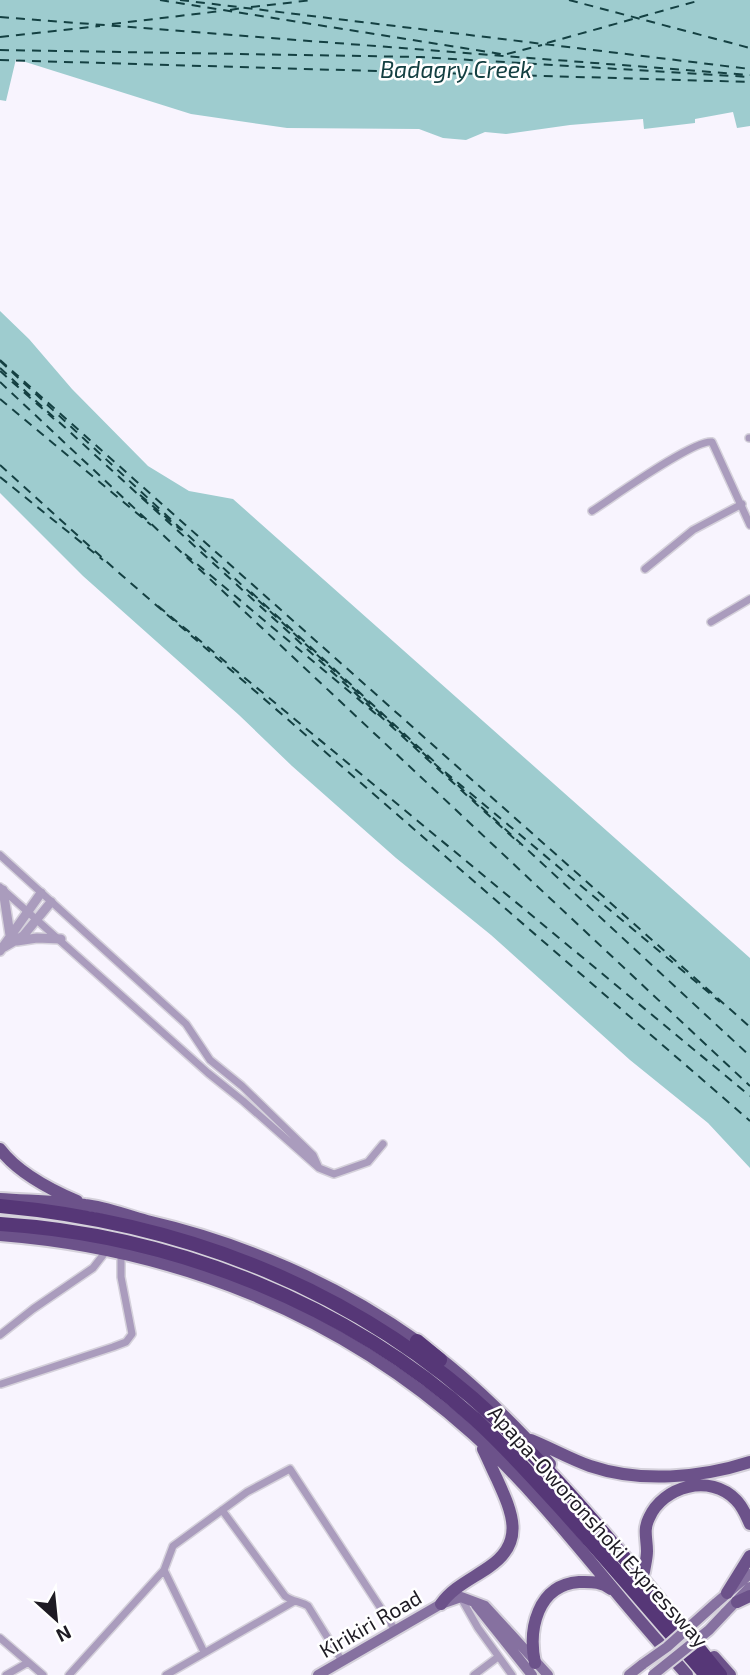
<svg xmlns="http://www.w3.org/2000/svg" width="750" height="1675" viewBox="0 0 750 1675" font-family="'Exo 2',sans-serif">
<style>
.water{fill:#9ecccf}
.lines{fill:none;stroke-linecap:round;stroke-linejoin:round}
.ferry{stroke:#144042;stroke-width:2;stroke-dasharray:9 7;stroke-linecap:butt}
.minor-casing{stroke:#d5d1db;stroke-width:10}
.tertiary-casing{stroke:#d5d1db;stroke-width:12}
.secondary-casing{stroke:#d5d1db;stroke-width:14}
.primary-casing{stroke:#d5d1db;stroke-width:16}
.motorway-casing{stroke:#d5d1db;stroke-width:18}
.minor{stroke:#aa9cbd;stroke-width:7}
.tertiary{stroke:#aa9cbd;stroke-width:9}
.secondary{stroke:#8671a0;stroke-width:10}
.primary{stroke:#6c528a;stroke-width:12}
.motorway{stroke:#563777;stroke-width:14}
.secondary-bridge-casing{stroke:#d5d1db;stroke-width:14;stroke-linecap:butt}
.secondary-bridge{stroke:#8671a0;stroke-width:10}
.labels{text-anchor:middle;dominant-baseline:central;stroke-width:5;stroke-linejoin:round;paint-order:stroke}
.street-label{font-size:21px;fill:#1e1b23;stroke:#fff}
.water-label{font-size:23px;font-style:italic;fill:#144042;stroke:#fff}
</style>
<rect width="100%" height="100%" fill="#f8f4fe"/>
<path class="water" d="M0,0H750V126L737,128L733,112L695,119V123L644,129L643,119L570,125L506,134L485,132L466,140L443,138L419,129L287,128L191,114L16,59L6,101L0,100Z
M0,311L29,339L72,389L148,466L189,491L233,499L750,958V1168L708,1123L630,1060L491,935L396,858L292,766L239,715L83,576L0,493Z"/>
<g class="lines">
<path class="ferry" d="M160,0L501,54
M180,0L750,69
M569,0L750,48
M251,7L313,0
M230,10L242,8
M0,17L750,75
M112,24L221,11
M0,37L100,26
M547,43L701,0
M0,50L421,57L750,77
M507,54L542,45
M0,60L750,82
M0,360L750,1027
M0,361L750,1056
M0,368L520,844
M0,371L54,419
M0,382L750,1086
M0,399L151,525
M0,465L118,572L750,1121
M0,477L103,560
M140,495L181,530
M185,554L376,714
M251,592L439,766
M158,606L750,1096
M445,772L720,1002"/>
<defs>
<path id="minor" d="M749,438H750
M592,511C611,499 694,439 712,442L750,525
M645,569L693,530L742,504
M711,622L750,599
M0,855L186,1024L210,1060L242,1086L313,1155L318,1166
M0,887L208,1073L243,1101L319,1168L334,1174L368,1162L383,1144
M0,1335L33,1309L93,1268L107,1250
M1,1384L113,1347L126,1342L132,1334L121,1277V1251
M222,1510L285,1596C293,1602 300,1601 308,1606L342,1661
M461,1598L478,1628L512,1675
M0,1638L43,1675
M204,1652L164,1570L173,1546L247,1492L290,1469L395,1630
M6,1675L27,1663
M69,1675L164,1570
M166,1675L293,1602
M474,1675L498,1657"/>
<path id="tertiary" d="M3,890L10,935
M17,941L37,938L61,939
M4,947L23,936L51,902
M0,951L41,893"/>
<path id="secondary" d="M715,1604L750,1574
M476,1605L532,1675
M725,1613L750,1587
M318,1675L441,1604L461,1597L485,1606L548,1675
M629,1675L643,1664"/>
<path id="primary" d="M0,1149C18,1173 49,1189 77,1201
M0,1199C28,1201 57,1201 85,1205C106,1207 127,1216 147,1221C243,1243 337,1284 418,1342C467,1377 510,1420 550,1464
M0,1235C177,1249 340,1314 473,1434C525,1481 570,1537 615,1591C638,1619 663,1647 687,1675
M531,1440C551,1448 570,1459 590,1466C640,1483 701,1478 750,1462
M644,1572C645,1565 647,1558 647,1551C647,1539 643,1530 649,1518C663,1486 710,1473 736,1500C743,1507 746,1515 750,1524
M727,1593L750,1556
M737,1602L750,1596
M441,1604C453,1587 472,1579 489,1567C526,1542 512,1512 497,1479C492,1469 488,1459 483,1449
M714,1657L730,1675
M535,1663C528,1630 537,1585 579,1582C591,1582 601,1581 611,1589"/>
<path id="motorway" d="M0,1206C187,1223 358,1290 497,1420C579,1497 649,1588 720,1675
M0,1224C173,1235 346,1303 476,1420C508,1449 538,1483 567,1515C614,1568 660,1621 706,1675
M417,1341L440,1360"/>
</defs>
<use href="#minor" class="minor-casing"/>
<use href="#tertiary" class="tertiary-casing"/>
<use href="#secondary" class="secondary-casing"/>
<use href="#primary" class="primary-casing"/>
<use href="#motorway" class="motorway-casing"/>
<use href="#minor" class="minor"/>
<use href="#tertiary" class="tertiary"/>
<use href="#secondary" class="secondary"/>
<use href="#primary" class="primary"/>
<use href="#motorway" class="motorway"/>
<defs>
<path id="secondary-bridge" d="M643,1664L667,1647L715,1604
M653,1675L709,1630L725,1613"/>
</defs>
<use href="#secondary-bridge" class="secondary-bridge-casing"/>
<use href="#secondary-bridge" class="secondary-bridge"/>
</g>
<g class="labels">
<g class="street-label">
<text transform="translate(599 1526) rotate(48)">Apapa-Oworonshoki Expressway</text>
<text transform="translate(370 1623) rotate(-30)">Kirikiri Road</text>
</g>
<g class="water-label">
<text x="456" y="69">Badagry Creek</text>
</g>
</g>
<g transform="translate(56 1619) rotate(153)" stroke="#ffffff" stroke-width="5" paint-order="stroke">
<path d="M0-5L12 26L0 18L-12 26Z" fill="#1e1b23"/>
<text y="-10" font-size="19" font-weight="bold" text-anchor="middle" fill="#1e1b23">N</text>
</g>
</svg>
